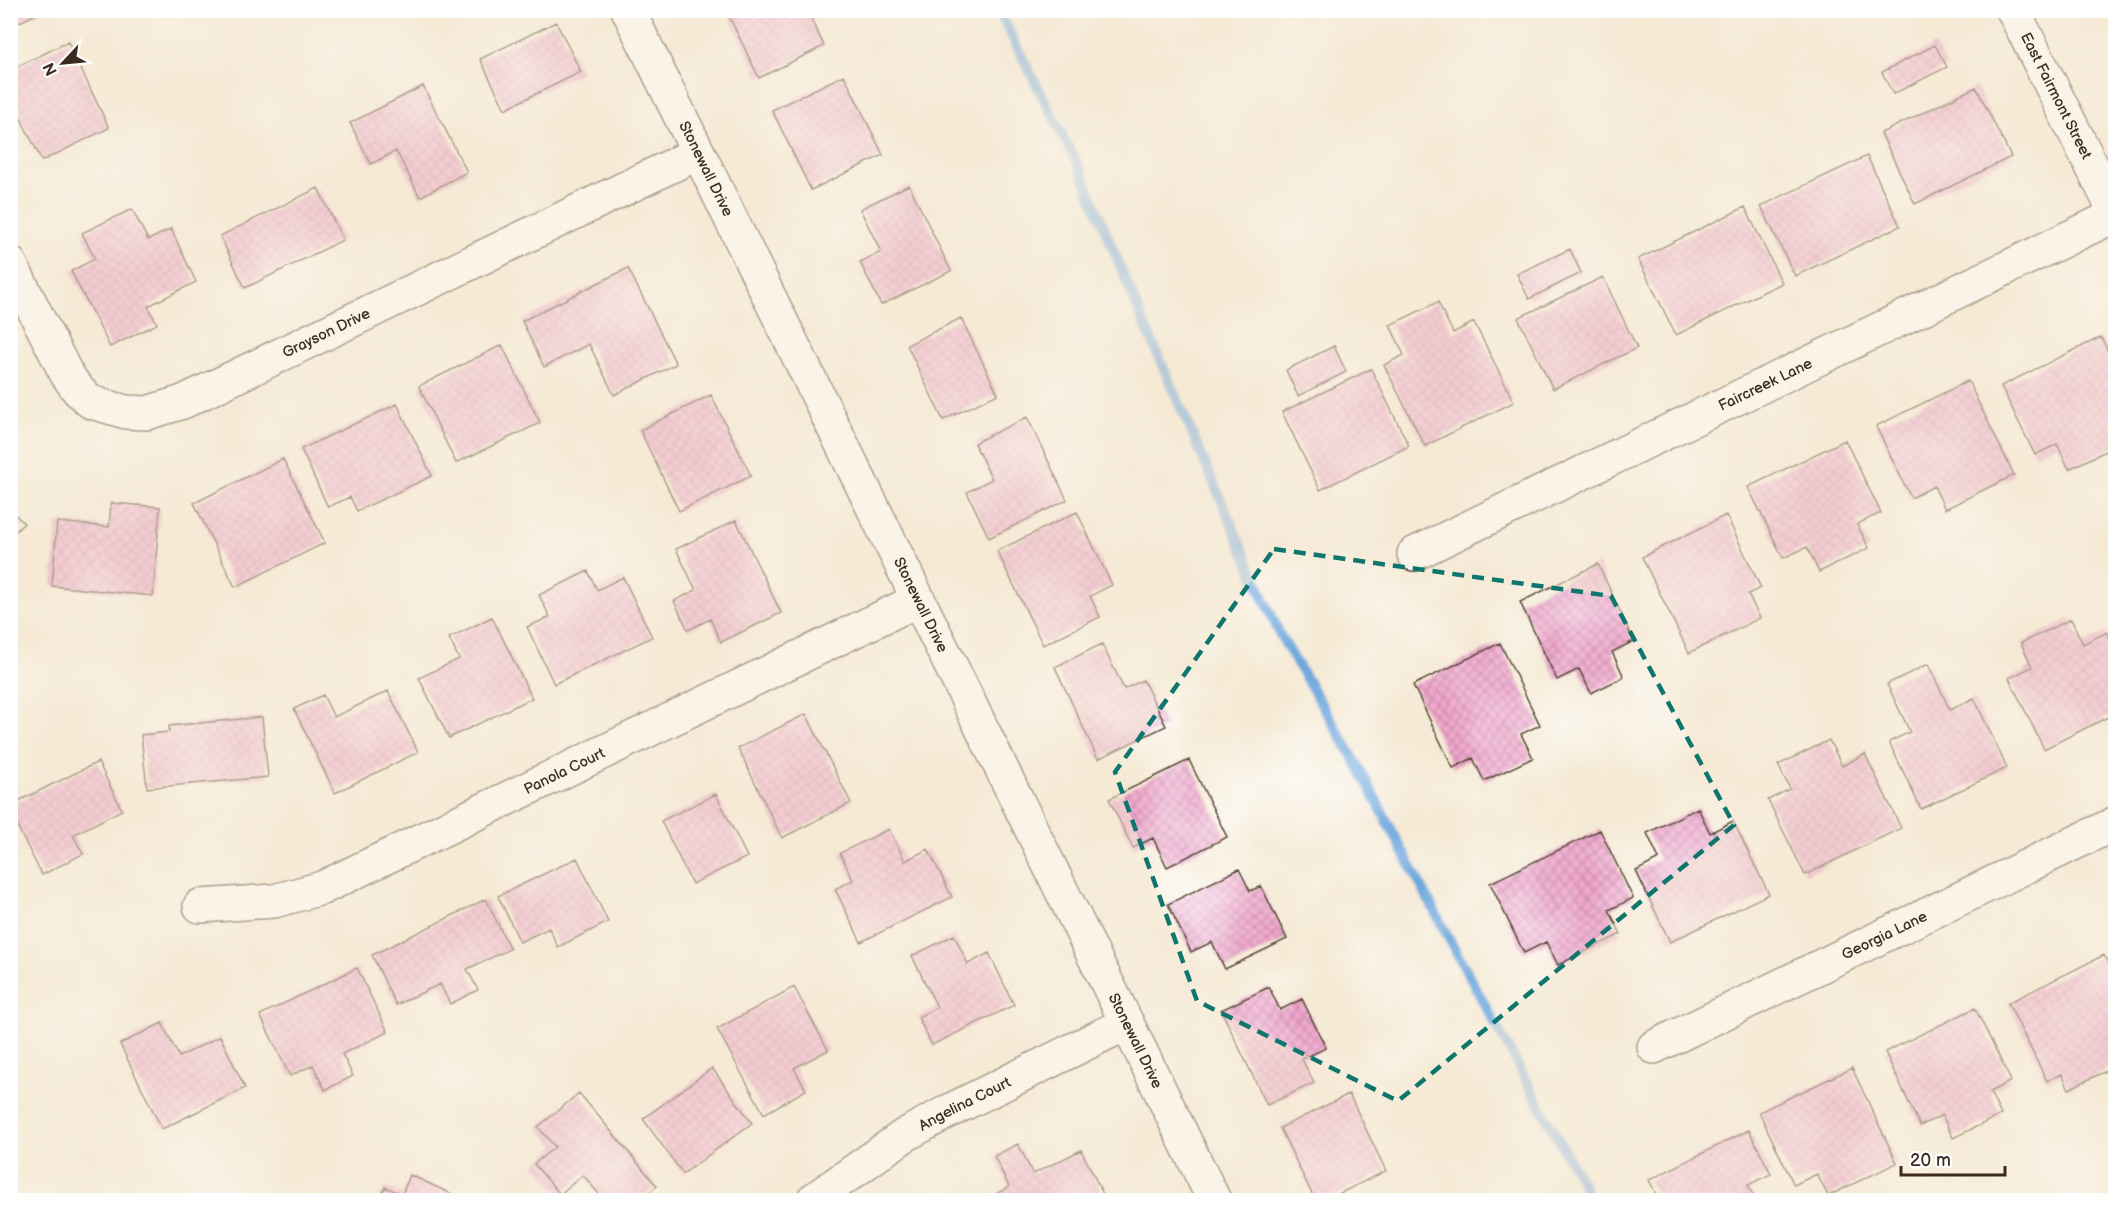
<svg xmlns="http://www.w3.org/2000/svg" width="2126" height="1211" viewBox="0 0 2126 1211" font-family="'Balsamiq Sans',sans-serif">
<style>
.lines{fill:none;stroke-linecap:round;stroke-linejoin:round}
.stream{stroke:#6ca6dc;stroke-width:10}
.building{fill:url(#building-cross-hatch)}
.minor-casing{stroke:#574739;stroke-width:36}
.tertiary-casing{stroke:#574739;stroke-width:36}
.minor{stroke:#fff;stroke-width:33}
.tertiary{stroke:#fff;stroke-width:33}
.marked{fill:none;stroke:#0f766e;stroke-width:4.5;stroke-dasharray:12 8;stroke-linejoin:round}
.labels{text-anchor:middle;dominant-baseline:central;stroke-width:5;stroke-linejoin:round;paint-order:stroke}
.street-label{font-size:15px;fill:#3b2a1e;stroke:#fff}
</style>
<defs>
<pattern id="building-cross-hatch" width="8" height="8" patternUnits="userSpaceOnUse" patternTransform="scale(1.5)"><rect width="8" height="8" fill="#f1a8cd"/><path d="M0 0l8 8M0 8l8-8" fill="none" stroke="#c489a6"/></pattern>
</defs>
<rect width="100%" height="100%" fill="#fff"/>
<filter id="ink" filterUnits="userSpaceOnUse"><feTurbulence type="fractalNoise" baseFrequency=".0167" numOctaves="2"/><feDisplacementMap in="SourceGraphic" scale="12" xChannelSelector="R" yChannelSelector="G"/><feConvolveMatrix kernelMatrix="1 2 1 2 8 2 1 2 1" color-interpolation-filters="sRGB"/></filter>
<filter id="wash" filterUnits="userSpaceOnUse"><feTurbulence type="fractalNoise" baseFrequency=".008" numOctaves="4" result="noise"/><feDisplacementMap in="SourceGraphic" scale="24" xChannelSelector="R" yChannelSelector="G"/><feGaussianBlur stdDeviation="1.35" result="paint"/><feColorMatrix in="noise" values="0 0 0 0 0 0 0 0 0 0 0 0 0 0 0 0 0 1.4 0 .05"/><feComposite in="paint" operator="in"/></filter>
<g filter="url(#wash)">
<rect width="100%" height="100%" fill="#f5ead5"/>
<g class="lines">
<path class="stream" d="M998,10L1080,169L1137,307L1280,635L1356,762L1456,952L1583,1185L1588,1200"/>
</g>
<g id="blocks">
<path class="building" d="M10,10H44L10,27Z
M726,10H807L824,46L759,78Z
M556,22L581,72L505,109L480,59Z
M68,42L109,128L42,161L10,97V70Z
M1935,45L1947,67L1893,94L1882,72Z
M844,75L883,155L811,190L772,110Z
M423,86L467,172L420,197L396,151L371,164L350,123Z
M1976,87L2011,157L1915,204L1881,133Z
M1867,156L1900,226L1795,276L1761,206Z
M909,185L951,271L881,305L860,262L881,252L860,209Z
M318,188L343,240L245,288L220,236Z
M1745,207L1782,283L1676,335L1638,259Z
M132,209L148,240L171,229L196,282L148,306L157,324L110,347L71,271L95,259L82,233Z
M1570,249L1581,273L1529,299L1517,274Z
M628,268L676,364L614,395L589,344L544,367L522,321Z
M1603,277L1637,348L1553,389L1518,318Z
M1438,302L1453,333L1474,322L1514,402L1425,446L1384,365L1404,355L1390,325Z
M961,318L998,394L943,420L907,345Z
M2101,337L2116,368V417L2110,420L2116,431V446L2069,469L2057,444L2035,455L2001,386Z
M502,345L540,423L456,463L419,386Z
M1334,346L1346,372L1298,396L1286,370Z
M1371,369L1409,446L1320,490L1282,412Z
M1968,381L2014,475L1945,509L1934,486L1911,498L1876,426Z
M711,395L751,476L679,511L640,430Z
M397,404L432,476L357,511L350,497L328,507L301,449Z
M1027,417L1067,500L989,538L967,492L992,479L974,443Z
M1845,440L1881,513L1857,524L1869,548L1819,572L1807,547L1783,558L1748,487Z
M283,459L325,543L235,587L194,503Z
M111,503L160,507L153,596L52,586L57,522L109,527Z
M10,510L24,523L10,537Z
M1077,512L1112,585L1090,596L1100,617L1043,645L997,551Z
M1726,515L1761,588L1748,594L1760,618L1689,653L1642,557Z
M736,520L781,613L721,642L710,619L688,630L674,601L696,590L676,549Z
M1598,564L1634,641L1612,652L1624,677L1591,693L1579,669L1557,680L1520,602Z
M588,571L597,590L623,577L652,637L554,684L527,627L550,617L539,595Z
M492,617L532,698L449,738L419,678L459,659L449,638Z
M2071,619L2083,644L2107,632L2116,650V713L2044,749L2009,678L2032,667L2021,643Z
M1500,643L1540,725L1521,734L1533,758L1484,781L1473,758L1453,768L1413,685Z
M1102,644L1124,689L1143,680L1166,726L1098,759L1055,667Z
M1928,664L1950,710L1974,698L2007,768L1921,809L1889,742L1910,732L1887,684Z
M388,691L418,752L335,793L294,709L323,695L334,717Z
M806,714L851,803L782,838L738,748Z
M262,717L268,777L147,788L141,735L169,732V726Z
M1829,740L1842,766L1865,754L1901,828L1805,875L1768,800L1790,789L1778,765Z
M1189,760L1227,837L1167,867L1153,838L1133,848L1109,799Z
M98,762L122,810L73,835L83,854L42,875L10,812V805Z
M716,794L747,857L692,884L661,821Z
M1698,808L1710,833L1733,821L1769,894L1670,942L1636,871L1659,859L1647,833Z
M889,829L905,861L928,849L952,897L861,942L835,889L853,880L840,853Z
M1600,830L1633,898L1609,910L1621,934L1558,965L1546,942L1524,953L1490,883Z
M577,858L608,922L558,947L549,928L520,942L498,896Z
M1239,869L1250,891L1261,886L1287,939L1225,969L1212,942L1191,952L1168,904Z
M486,899L510,949L467,969L478,990L450,1004L440,984L396,1005L372,955Z
M954,935L968,964L989,953L1014,1005L932,1045L918,1017L937,1007L912,956Z
M2104,955L2116,978V1066L2069,1089L2062,1074L2047,1081L2008,1003Z
M357,968L388,1032L342,1054L353,1076L325,1090L313,1065L290,1076L260,1015Z
M794,987L828,1050L794,1068L806,1090L764,1114L717,1029Z
M1269,987L1280,1010L1302,999L1326,1048L1302,1059L1314,1083L1267,1105L1221,1010Z
M1975,1008L2011,1081L1990,1092L2001,1115L1953,1138L1942,1115L1920,1126L1885,1052Z
M162,1023L179,1057L220,1036L245,1088L162,1129L120,1044Z
M712,1068L752,1123L683,1174L643,1119Z
M1852,1068L1897,1163L1828,1196L1817,1174L1794,1185L1759,1112Z
M579,1093L657,1186L639,1200H604L583,1175L560,1194L534,1164L555,1147L538,1127Z
M1349,1094L1386,1171L1326,1200H1315L1280,1128Z
M1749,1130L1771,1174L1748,1185L1755,1200H1659L1649,1180Z
M1018,1144L1033,1174L1081,1150L1106,1200H991L990,1197L1009,1187L994,1156Z
M410,1175L465,1200H379L385,1187L402,1194Z"/>
</g>
</g>
<g filter="url(#ink)">
<use href="#blocks" fill-opacity="0" stroke="#574739" stroke-width="1.5"/>
<g class="lines">
<defs>
<g id="minor">
<path id="s1" d="M628,10L1214,1200"/>
<path id="s2" d="M10,263L66,373L78,390L91,402L126,412L147,413L183,402L698,153"/>
<path id="s3" d="M1414,554L2116,215"/>
<path id="s4" d="M200,906L274,901L322,888L918,600"/>
<path id="s5" d="M1654,1047L2116,823"/>
<path id="s6" d="M813,1200L905,1135L947,1112L1127,1023"/>
</g>
<g id="tertiary">
<path id="s7" d="M2013,10L2116,214"/>
</g>
</defs>
<use href="#minor" class="minor-casing"/>
<use href="#tertiary" class="tertiary-casing"/>
<use href="#minor" class="minor"/>
<use href="#tertiary" class="tertiary"/>
</g>
</g>
<path d="M0 0H2126V1211H0ZM1274,549L1611,596L1734,825L1398,1101L1197,1001L1115,772Z" fill="#f5ead5" fill-opacity=".55" fill-rule="evenodd"/>
<path class="marked" d="M1274,549L1611,596L1734,825L1398,1101L1197,1001L1115,772Z"/>
<g class="labels">
<g class="street-label">
<text stroke="none"><textPath href="#s7" startOffset="96">East Fairmont Street</textPath></text>
<text stroke="none"><textPath href="#s1" startOffset="177">Stonewall Drive</textPath></text>
<text stroke="none"><textPath href="#s2" startOffset="416">Grayson Drive</textPath></text>
<text stroke="none"><textPath href="#s3" startOffset="390">Faircreek Lane</textPath></text>
<text stroke="none"><textPath href="#s1" startOffset="663">Stonewall Drive</textPath></text>
<text stroke="none"><textPath href="#s4" startOffset="393">Panola Court</textPath></text>
<text stroke="none"><textPath href="#s5" startOffset="256">Georgia Lane</textPath></text>
<text stroke="none"><textPath href="#s1" startOffset="1149">Stonewall Drive</textPath></text>
<text stroke="none"><textPath href="#s6" startOffset="180">Angelina Court</textPath></text>
</g>
</g>
<rect width="2126" height="1211" fill="none" stroke="#fff" stroke-width="36"/>
<g transform="translate(63 63) rotate(244)" stroke="#ffffff" stroke-width="4.5" paint-order="stroke">
<path d="M0-4.5L10 22L0 15L-10 22Z" fill="#3b2a1e"/>
<text y="-9" font-size="16" font-weight="bold" text-anchor="middle" fill="#3b2a1e">N</text>
</g>
<path d="M1901 1166v9h104v-9" fill="none" stroke="#3b2a1e" stroke-width="3"/>
<text x="1910" y="1166" font-size="18" fill="#3b2a1e" stroke="#ffffff" stroke-width="4.5" paint-order="stroke">20 m</text>
</svg>
